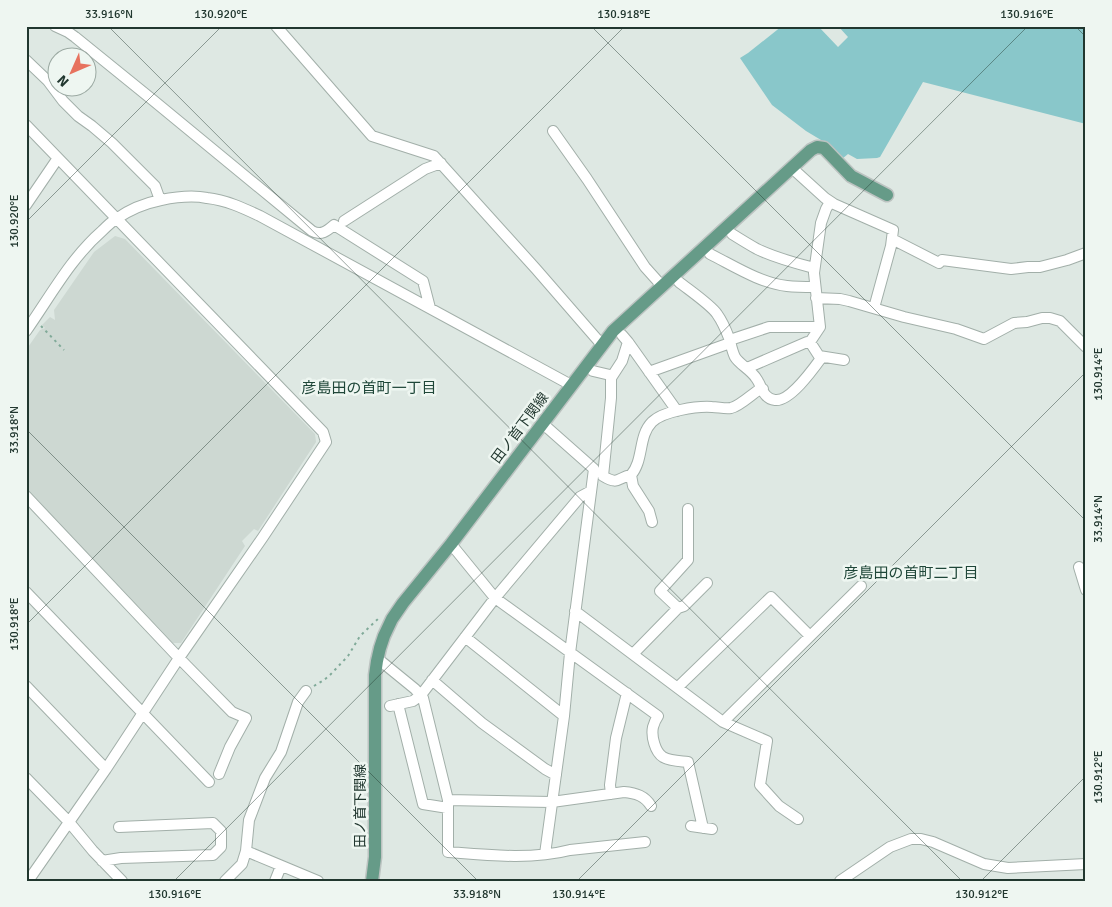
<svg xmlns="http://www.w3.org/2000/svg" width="1112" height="907" viewBox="0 0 1112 907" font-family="Signika,'Noto Sans JP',sans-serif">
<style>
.built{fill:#cdd8d2}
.water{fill:#89c7ca}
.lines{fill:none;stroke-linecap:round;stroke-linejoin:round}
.minor-casing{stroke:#a2afa9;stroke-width:12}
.major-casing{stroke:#bcc3c1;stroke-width:15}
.path{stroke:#81aa99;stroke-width:2;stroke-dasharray:2.5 4;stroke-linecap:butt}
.minor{stroke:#fff;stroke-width:10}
.major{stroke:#669b88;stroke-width:12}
.ticks{fill:none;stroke:#21372f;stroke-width:1;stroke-opacity:0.45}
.labels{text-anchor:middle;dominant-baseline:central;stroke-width:5;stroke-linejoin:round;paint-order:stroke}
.street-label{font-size:14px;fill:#21372f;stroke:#eef6f1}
.neighbourhood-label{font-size:15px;fill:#1f4739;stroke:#eef6f1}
.neatline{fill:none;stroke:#21372f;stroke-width:2}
.ticks-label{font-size:12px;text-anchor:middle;fill:#21372f}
</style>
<rect width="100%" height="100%" fill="#dee8e3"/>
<path class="built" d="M115,236L125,239L315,434L316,442L258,531L254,529L242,541L245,546L181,643H173L26,489V350L40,330L45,328L42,325L50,317L55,320L54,310L94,252Z"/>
<path class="water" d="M782,26H818L838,47L848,37L838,26H1086V124L923,82L880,157L877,158L857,159L848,154L842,159L826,143L806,131L772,105L740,58L748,53Z"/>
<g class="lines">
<defs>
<path id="minor" d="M55,26L68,32L75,37L154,101L312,231C321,236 327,231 334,225L423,281L430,308
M276,26L372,136L434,156L536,269L602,345
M26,60L48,81L63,101L78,116L92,126L112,143L155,186L160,200
M26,125L323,432L326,442L263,537L179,658L106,769L28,881
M553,131L587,179L645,267L662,286
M792,168L825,198L834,204L893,230L891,246L874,308
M830,202L826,209L821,223L814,273L820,327L810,342L819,356L844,360
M26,205L58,158
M344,221L425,169L441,163
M732,234C740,239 748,244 757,249C775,258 795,263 814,268
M892,239L939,263L942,260L1011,269L1028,267H1040L1067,260L1086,253
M710,254C734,266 760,283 787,286C796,287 806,287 815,287
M679,282C689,290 711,305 717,314C722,321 726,330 729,338C731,344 732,351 735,357C739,364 751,370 756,378C762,386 763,399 775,400C790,402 814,368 822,357
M816,298L840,299L849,301L904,317L956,329L984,339L1014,323L1027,322L1042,318H1050L1060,321L1086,347
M26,331C50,297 70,259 102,231C106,227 111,222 116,219C129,210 146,203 161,200C176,197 192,195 207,198C226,200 243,208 260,216L571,385
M622,335L628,342L677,411
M730,340L769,327H820
M747,368L807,342H810
M593,371L610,375L611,378V398L603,476C619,486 618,477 631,475L633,486L649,511L652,522
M649,372L730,343
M611,378L622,361L628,342
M542,423L594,469L570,653L564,716L545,854
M631,475C644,460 638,436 652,422C663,411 697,406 712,407C718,407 725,409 731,408C740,406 752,394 760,389H763
M26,496L179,658L232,712L246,718L230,747L219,774
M451,544L495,598L658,716C656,719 654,723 653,727C651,736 655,752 663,757C670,761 680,761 688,762L703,828
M1079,567L1086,590
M26,592L209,782
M678,608L684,606L707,583
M575,611L723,722L767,741L760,785L779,806L798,819
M465,637L564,716
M633,654L678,608L660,591L688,560V509
M377,658L415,689L423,698L448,800V852C486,855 532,860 570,850L645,842
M432,680L482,723L545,769L556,775
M26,686L106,769
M678,687L771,597L810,636
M398,704L423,804L448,808
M390,706L413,701L421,695L495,598L580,497L591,491
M723,722L861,586
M26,778L69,822L93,851L122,881
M611,794L610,785L616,738L627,693
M448,800L552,802L624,792C636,793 645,796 651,806
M691,826L712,829
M246,851L318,881
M102,861L121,858L213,855L221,847V831L213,823L119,827
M225,881L242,864L246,851L249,820L265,778L281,752L298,702L306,691
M275,881L281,866
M840,881L890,847L911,839H921L933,842L984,864L1008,868L1086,864"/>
<path id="major" d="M372,881L375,857V675L377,661L380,648L384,636L392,619L403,603L451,544L613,331L811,150L817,147L824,148L851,176L887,195"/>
</defs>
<use href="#minor" class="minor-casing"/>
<use href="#major" class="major-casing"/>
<path class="path" d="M41,326L64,350
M314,686L324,680L330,675L348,656L360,636L379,618"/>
<use href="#minor" class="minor"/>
<use href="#major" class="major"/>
</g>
<path class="ticks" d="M108,26L962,881M591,26L1086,521M1075,26L1086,37M26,222L222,26M26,429L478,881M26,625L625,26M174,881L1028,26M577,881L1086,372M981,881L1086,776"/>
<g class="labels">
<g class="street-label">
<text transform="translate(520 428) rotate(-53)">田ノ首下関線</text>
<text transform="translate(360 806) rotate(-90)">田ノ首下関線</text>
</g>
<g class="neighbourhood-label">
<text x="369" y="388">彦島田の首町一丁目</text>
<text x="911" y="573">彦島田の首町二丁目</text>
</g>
</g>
<rect width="1112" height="907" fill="none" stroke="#eef6f1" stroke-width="55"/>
<g transform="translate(72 72) rotate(225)"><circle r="24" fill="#eef6f1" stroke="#9caaa3"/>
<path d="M0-4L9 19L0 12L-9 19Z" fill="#e7725e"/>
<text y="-8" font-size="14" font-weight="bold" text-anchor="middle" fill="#21372f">N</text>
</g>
<rect x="28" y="28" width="1056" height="852" class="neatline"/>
<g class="ticks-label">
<text x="109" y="18">33.916°N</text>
<text x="221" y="18">130.920°E</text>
<text x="624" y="18">130.918°E</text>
<text x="1027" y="18">130.916°E</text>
<text transform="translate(14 221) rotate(-90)" y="4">130.920°E</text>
<text transform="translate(1098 374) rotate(-90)" y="4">130.914°E</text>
<text transform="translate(14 430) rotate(-90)" y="4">33.918°N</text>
<text transform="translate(1098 519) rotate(-90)" y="4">33.914°N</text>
<text transform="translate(14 624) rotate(-90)" y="4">130.918°E</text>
<text transform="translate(1098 777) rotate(-90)" y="4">130.912°E</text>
<text x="175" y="898">130.916°E</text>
<text x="477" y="898">33.918°N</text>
<text x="579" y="898">130.914°E</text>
<text x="982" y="898">130.912°E</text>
</g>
</svg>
